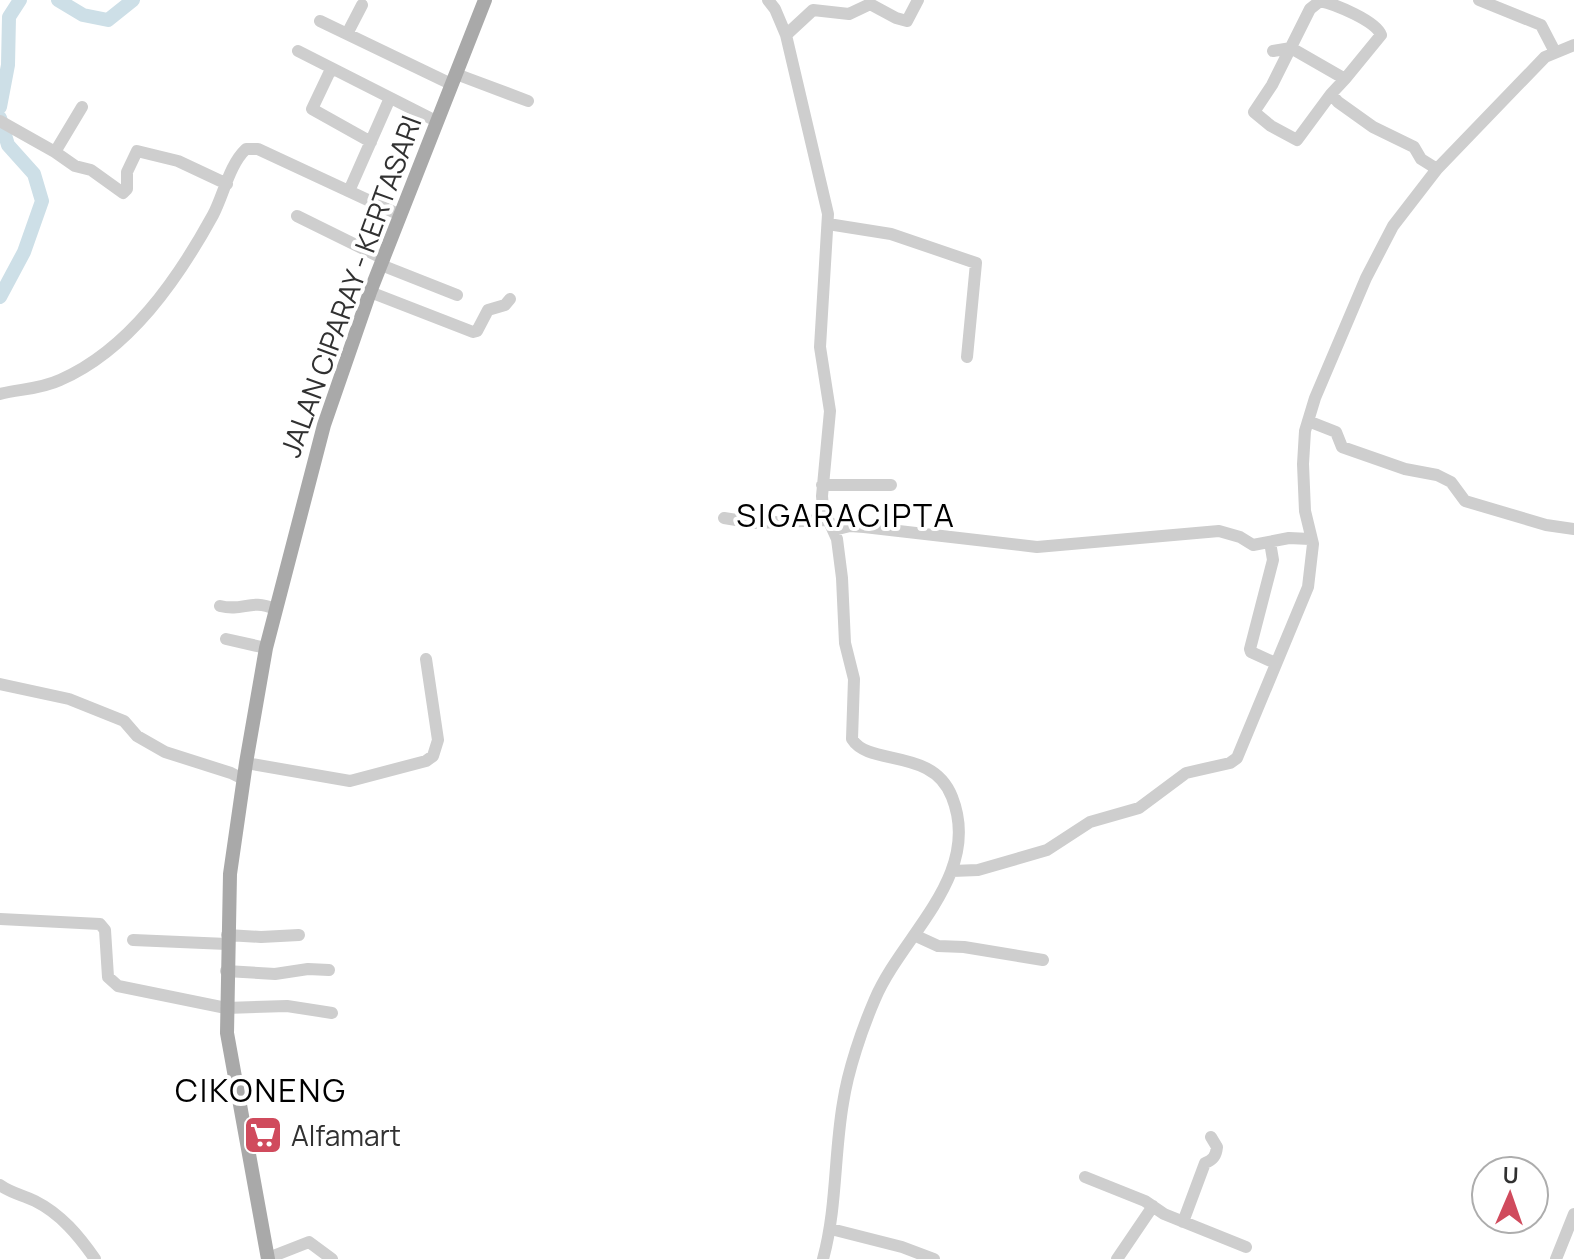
<svg xmlns="http://www.w3.org/2000/svg" width="1574" height="1259" viewBox="0 0 1574 1259" font-family="Manrope,sans-serif">
<style>
.lines{fill:none;stroke-linecap:round;stroke-linejoin:round}
.river{stroke:#cddfe7;stroke-width:14}
.minor{stroke:#cecece;stroke-width:12}
.major{stroke:#a9a9a9;stroke-width:14}
.labels{text-anchor:middle;dominant-baseline:central;stroke-width:8;stroke-linejoin:round;paint-order:stroke}
.street-label{font-size:28px;fill:#313131;stroke:#fff}
.poi-label{font-size:28px;fill:#313131;stroke:#fff;text-anchor:start}
.quarter-label{font-size:32px;letter-spacing:2px;fill:#000;stroke:#fff}
</style>
<rect width="100%" height="100%" fill="#fff"/>
<g class="lines">
<path class="river" d="M58,0L83,15L108,20L133,0
M0,107L8,65L9,17L20,0
M0,118L8,145L34,174L42,201L24,252L0,297"/>
<path class="minor" d="M768,0L775,9L786,35L828,214L820,347L830,411L822,496L823,508L837,539L842,578L845,643L854,679L852,739C869,767 933,747 952,797C983,875 902,935 875,999C862,1029 848,1070 843,1103C834,1155 837,1208 823,1259
M1479,0L1541,25L1555,52
M320,21L451,84
M348,32L362,5
M786,35L813,10L849,14L870,4L896,18L907,21L918,0
M298,51L436,121
M1273,51L1291,48L1345,79L1331,94L1338,102L1373,127L1414,147L1421,159L1437,169
M331,69L312,109L371,142
M456,74L528,101
M1331,94L1297,140L1271,126L1254,112L1272,85L1310,9L1320,1C1335,4 1376,21 1381,35L1345,79
M0,121L55,152L75,166L91,170L123,193L127,189V172L137,151L178,161L227,184
M55,152L82,107
M349,191L390,98
M297,216L384,259
M828,224L891,234L976,263L967,357
M381,265L457,295
M370,292L473,332L477,331L488,310L505,305L510,299
M0,394C20,389 41,389 60,380C129,350 178,279 213,215C224,194 229,165 246,149H258L400,215
M1308,421L1336,432L1342,447L1405,469L1437,475L1451,482L1465,501L1546,525L1574,529
M822,485H891
M724,518L755,523L828,520
M834,530L850,526L864,527L1037,547L1219,531L1240,537L1253,545L1289,538L1310,539
M1270,542L1273,560L1250,649L1251,652L1275,663
M220,606C244,612 250,598 275,609
M226,639L266,648
M0,684L69,699L124,721L137,736L165,752L231,773L243,779
M246,763L350,781L426,761L433,756L438,740L426,659
M952,871L978,870L1047,850L1090,822L1139,808L1186,773L1230,763L1237,758L1308,587L1313,544L1305,511L1303,464L1305,431L1315,398L1366,278L1393,226L1437,169L1545,57L1574,45
M0,919L100,924L105,930L108,977L118,986L226,1008L287,1006L332,1013
M227,935L261,937L299,935
M914,935L938,946L964,947L1043,960
M133,940L227,944
M226,971L275,974L308,969L329,970
M1085,1177L1145,1201L1164,1214L1246,1247
M0,1185C11,1193 23,1195 35,1201C61,1214 79,1236 95,1259
M1183,1222L1205,1163C1213,1160 1216,1156 1217,1147L1211,1137
M831,1229L902,1247L934,1259
M268,1258L309,1242L332,1259
M1117,1259L1153,1206
M1556,1259L1574,1214"/>
<path class="major" d="M268,1259L227,1033L230,874L246,763L266,648L324,425L370,292L485,0"/>
</g>
<defs>
<symbol id="supermarket-square" viewBox="-11 -11 22 22"><rect x="-9" y="-9" width="18" height="18" rx="4" fill="#d04b5d" stroke="#fff"/><path d="M-6-5.5h2.5l.6 2H6L4.5 2H-2.5L-4.4-4H-6ZM-1.5 3.2a1.3 1.3 0 1 0 .1 0ZM3 3.2a1.3 1.3 0 1 0 .1 0Z" fill="#fff"/></symbol>
</defs>
<g fill-rule="evenodd">
<use href="#supermarket-square" x="241" y="1113" width="44" height="44"/>
</g>
<g class="labels">
<g class="street-label">
<text transform="translate(350 286) rotate(-70)">JALAN CIPARAY - KERTASARI</text>
</g>
<g class="poi-label">
<text x="291" y="1135">Alfamart</text>
</g>
<g class="quarter-label">
<text x="846" y="515">SIGARACIPTA</text>
<text x="261" y="1090">CIKONENG</text>
</g>
</g>
<g transform="translate(1510 1195) rotate(2)"><circle r="38" fill="#ffffff" stroke="#adadad" stroke-width="2"/>
<path d="M0-6L14 30L0 20L-14 30Z" fill="#d04b5d"/>
<text y="-12" font-size="22" font-weight="bold" text-anchor="middle" fill="#313131">U</text>
</g>
</svg>
